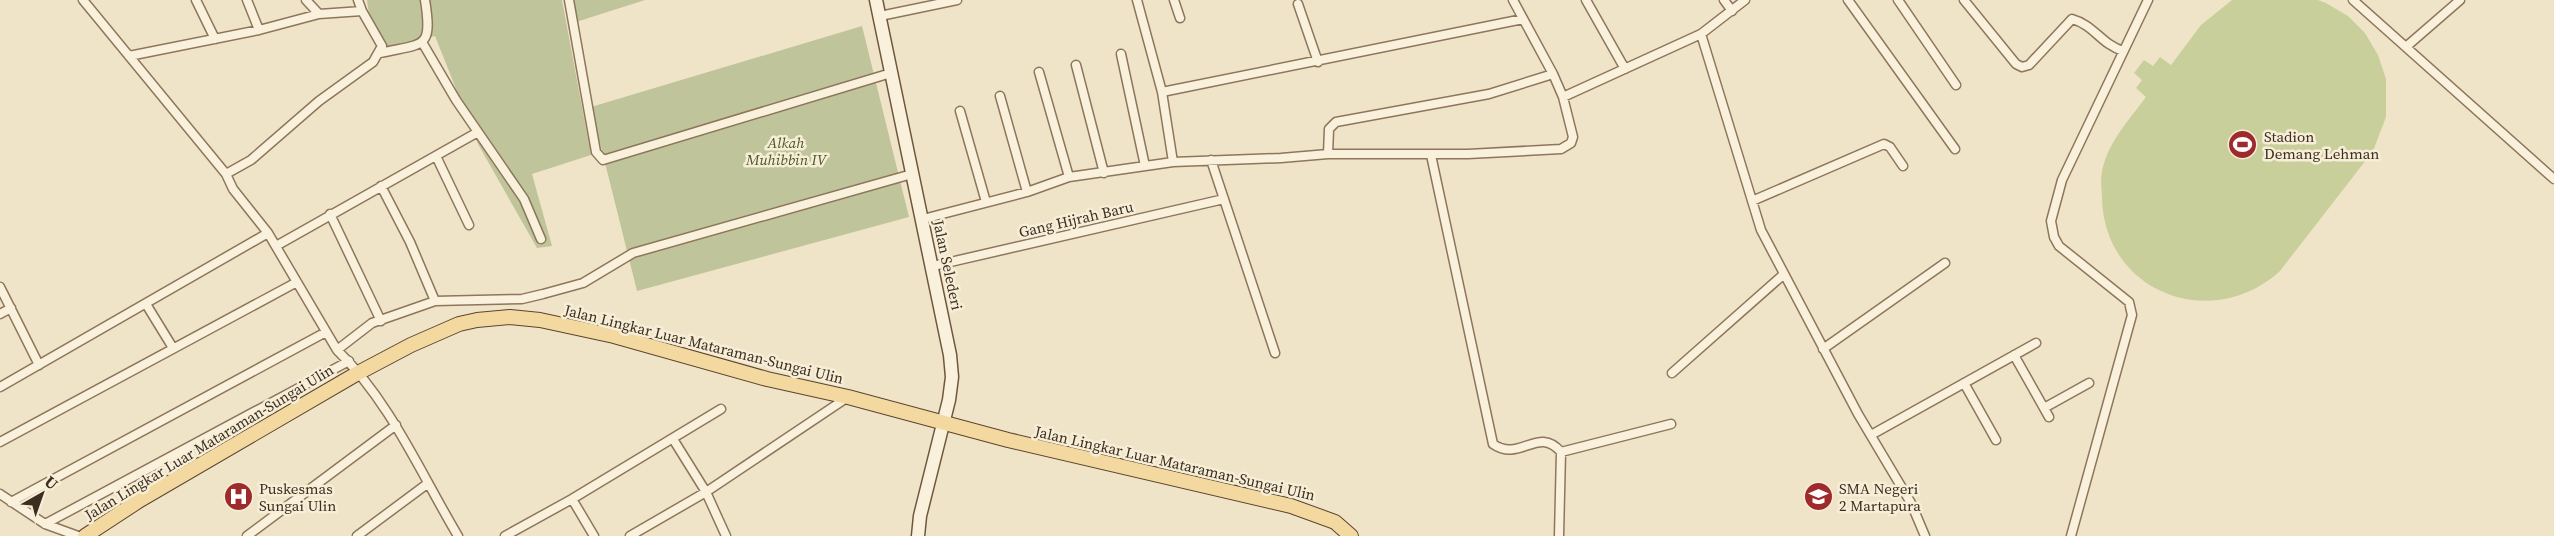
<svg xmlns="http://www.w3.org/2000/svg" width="2554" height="536" viewBox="0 0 2554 536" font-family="'Source Serif 4',serif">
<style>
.green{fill:#c9cf9b}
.cemetery{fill:#bfc49a}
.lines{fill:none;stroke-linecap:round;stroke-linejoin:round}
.street-casing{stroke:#8d765c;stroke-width:11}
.secondary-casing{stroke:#6f573f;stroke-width:15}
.primary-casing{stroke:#5b4430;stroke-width:16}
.street{stroke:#faf1dc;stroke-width:8}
.secondary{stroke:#faf1dc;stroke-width:12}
.primary{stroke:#f3d9a0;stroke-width:14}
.labels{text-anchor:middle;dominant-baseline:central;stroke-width:5;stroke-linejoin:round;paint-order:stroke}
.poi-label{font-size:15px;fill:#3d2e20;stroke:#f7eed8;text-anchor:start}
.park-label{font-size:15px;font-style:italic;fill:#4d5a26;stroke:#f7eed8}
.street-label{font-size:15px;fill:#3d2e20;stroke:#f7eed8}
</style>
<rect width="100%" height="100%" fill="#f0e4c8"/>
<path class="green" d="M2232,0H2318L2326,3L2348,16L2365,33L2378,55L2386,79V117L2373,151L2280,271C2212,333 2105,293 2102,199C2102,190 2100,180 2102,171C2108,142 2129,120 2146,97L2136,88L2142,80L2134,73L2144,60L2153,66L2160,57L2171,65L2201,25Z"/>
<path class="cemetery" d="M367,0H562L591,155L532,174L552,246L537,248L478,144L435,36L384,49L371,31Z
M573,0H645L576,22Z
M862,26L909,217L637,291L591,107Z"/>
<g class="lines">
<defs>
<path id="street" d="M83,0L226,174
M196,0L215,39
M247,0L259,30
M306,0L319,14L362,11
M358,0L362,11L382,46L373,62L319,101L251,160L226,174L233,189L268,233L337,350C390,401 421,474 458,536
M569,0L596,152L603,160L891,73
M1137,0L1162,92L1173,162
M1174,0L1180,18
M1586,0L1625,69
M1724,0L1732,11
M1848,0L1955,149
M1898,0L1956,85
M1964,0L2016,64L2022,67L2029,65L2072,19C2094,25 2101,44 2123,51
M2353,0L2554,179
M1298,4L1318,62
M880,16L957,0
M1701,34L1761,230L1858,414L1911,503L1925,536
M422,42L456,100L524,199L541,239
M2407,46L2460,0
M380,53C424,43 433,50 425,0
M1121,54L1145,166
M129,56L259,30L319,14
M1076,65L1104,173
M1039,72L1069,177
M1162,92L1523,19
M1000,96L1027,192
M1563,97L1701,34L1745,0
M960,111L986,202
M1328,154L1329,129L1336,122L1489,94L1553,74
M1431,155L1493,444C1520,463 1538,425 1561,452L1671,424
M436,156L469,225
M1211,160L1275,353
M381,186L410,242L435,301
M1752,201L1884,144L1890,147L1903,166
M330,214L381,321
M923,219L1027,192L1069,177L1173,162L1281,158L1328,154H1468L1561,149L1571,143L1573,137L1563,97L1553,74L1513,0
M276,246L478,132
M933,266L1224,199
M0,287L39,365
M146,304L173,348
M0,314L11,308
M1823,349L1945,263
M337,350L372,323L435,301L522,299L543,294L583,283L633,253L912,174
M2014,355L2049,417
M1672,373L1784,274
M1964,383L1996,440
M0,387L268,233
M2044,408L2089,383
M1871,435L2036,343
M673,439L706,492L726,536
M0,442L297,282
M0,494L45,524L78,536
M572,499L594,536
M11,502L326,332
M45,524L349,361
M247,536L396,425
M357,536L427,484
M505,536L572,499L721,409
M630,536L706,492L848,397
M1559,536L1561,452
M2071,536L2132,315L2129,302L2059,246L2054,237L2051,221L2062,180L2148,0"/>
<path id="secondary" d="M876,0L950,355L952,377L949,400L920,516L918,536"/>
<path id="primary" d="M85,536L140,500L358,373L411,345L459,324L477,320L510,317L540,320L614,336L767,379L848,397L1008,440L1291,506L1335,522L1351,536"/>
</defs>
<use href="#street" class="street-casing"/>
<use href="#secondary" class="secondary-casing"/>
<use href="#primary" class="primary-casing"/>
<use href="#street" class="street"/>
<use href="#secondary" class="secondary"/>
<use href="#primary" class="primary"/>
</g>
<defs>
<symbol id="stadium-disc" viewBox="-11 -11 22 22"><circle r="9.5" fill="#9e2a2b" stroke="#f7eed8"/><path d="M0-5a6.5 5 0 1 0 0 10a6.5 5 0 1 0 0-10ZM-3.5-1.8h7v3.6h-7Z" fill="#fff"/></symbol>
<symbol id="hospital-disc" viewBox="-11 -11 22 22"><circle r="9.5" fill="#9e2a2b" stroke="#f7eed8"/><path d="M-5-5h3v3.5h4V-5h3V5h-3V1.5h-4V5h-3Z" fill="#fff"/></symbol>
<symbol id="school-disc" viewBox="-11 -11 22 22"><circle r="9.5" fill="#9e2a2b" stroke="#f7eed8"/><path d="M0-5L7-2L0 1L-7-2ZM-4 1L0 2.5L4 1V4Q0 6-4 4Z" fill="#fff"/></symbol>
</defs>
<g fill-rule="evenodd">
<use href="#stadium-disc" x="2226" y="128" width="33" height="33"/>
<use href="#hospital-disc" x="222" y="480" width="33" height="33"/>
<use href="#school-disc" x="1802" y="480" width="33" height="33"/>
</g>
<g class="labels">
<g class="poi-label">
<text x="2264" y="136">Stadion<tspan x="2264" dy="17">Demang Lehman</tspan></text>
<text x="259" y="488">Puskesmas<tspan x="259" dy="17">Sungai Ulin</tspan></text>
<text x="1839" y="488">SMA Negeri<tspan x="1839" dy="17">2 Martapura</tspan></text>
</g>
<g class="park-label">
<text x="786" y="142">Alkah<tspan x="786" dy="17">Muhibbin IV</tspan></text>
</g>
<g class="street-label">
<text transform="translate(1076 219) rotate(-13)">Gang Hijrah Baru</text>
<text transform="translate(948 265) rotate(78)">Jalan Selederi</text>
<text transform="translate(704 344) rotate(14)">Jalan Lingkar Luar Mataraman-Sungai Ulin</text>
<text transform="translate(209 442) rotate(-31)">Jalan Lingkar Luar Mataraman-Sungai Ulin</text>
<text transform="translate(1175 463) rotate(13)">Jalan Lingkar Luar Mataraman-Sungai Ulin</text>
</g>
</g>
<g transform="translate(42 494) rotate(40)" stroke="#f7eed8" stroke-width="4.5" paint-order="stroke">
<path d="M0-4.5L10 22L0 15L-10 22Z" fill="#3d2e20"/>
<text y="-9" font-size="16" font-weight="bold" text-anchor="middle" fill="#3d2e20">U</text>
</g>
</svg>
